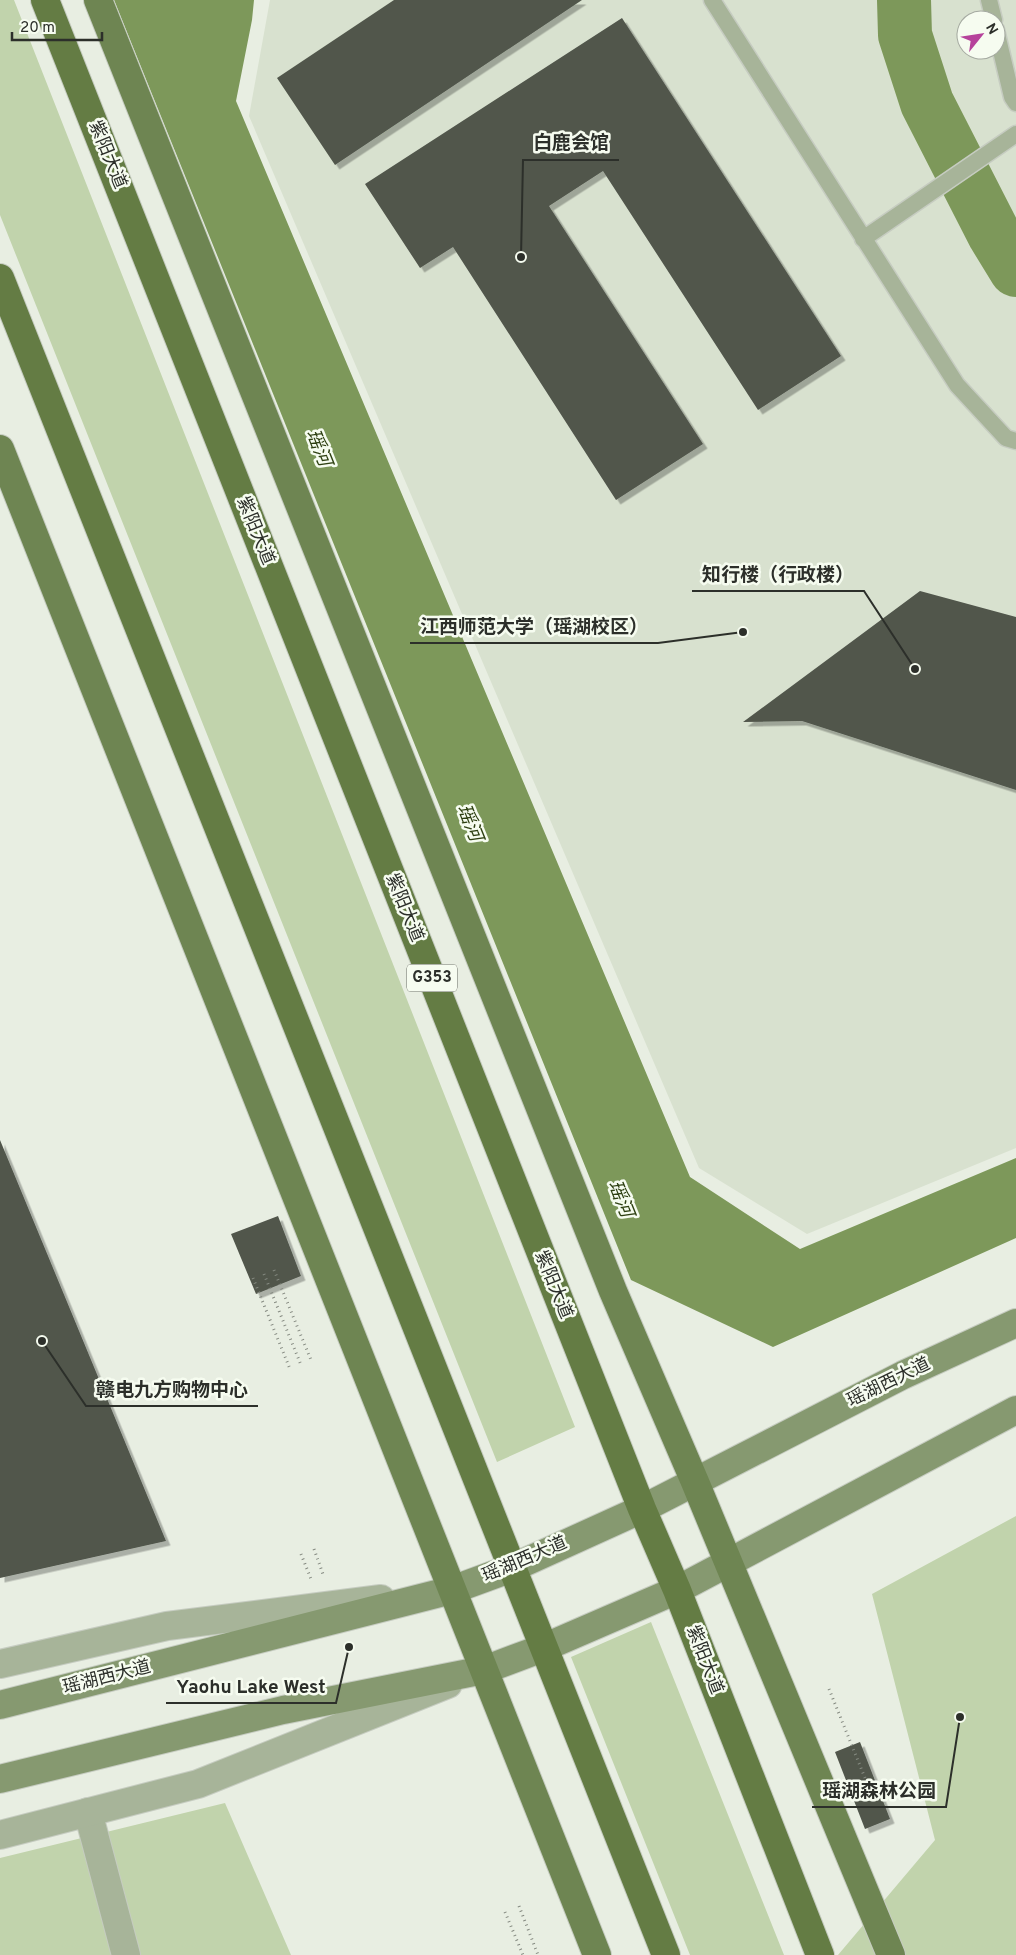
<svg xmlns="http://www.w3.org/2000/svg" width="1016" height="1955" viewBox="0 0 1016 1955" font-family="Overpass,'Noto Sans SC',sans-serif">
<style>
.built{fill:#d8e1cf;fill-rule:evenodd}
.green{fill:#c1d3ac}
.water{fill:#7d985a}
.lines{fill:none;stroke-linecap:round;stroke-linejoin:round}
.river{stroke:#7d985a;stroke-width:54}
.building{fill:#51564c;filter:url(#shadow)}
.service-casing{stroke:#c6ccc1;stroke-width:19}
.minor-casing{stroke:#c6ccc1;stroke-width:30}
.tertiary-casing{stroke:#c6ccc1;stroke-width:30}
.secondary-casing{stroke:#c6ccc1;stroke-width:30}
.primary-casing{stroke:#c6ccc1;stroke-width:30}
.trunk-casing{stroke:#c6ccc1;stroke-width:30}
.path{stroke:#858a81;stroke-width:3;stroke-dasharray:1 4;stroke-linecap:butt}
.service{stroke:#a7b499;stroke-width:16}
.minor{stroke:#a7b499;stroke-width:28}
.tertiary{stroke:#a7b499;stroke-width:28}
.secondary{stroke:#869970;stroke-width:28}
.primary{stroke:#6e8552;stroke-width:28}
.trunk{stroke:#647c44;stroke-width:28}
.labels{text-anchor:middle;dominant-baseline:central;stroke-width:5;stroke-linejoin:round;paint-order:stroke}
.shield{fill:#f6fcf0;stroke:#696c65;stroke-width:1}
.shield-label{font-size:16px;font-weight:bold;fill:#2c2f2a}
.street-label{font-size:18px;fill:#2c2f2a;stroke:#f6fcf0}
.water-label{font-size:19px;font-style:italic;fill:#2d3f11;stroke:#f6fcf0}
.leader{fill:none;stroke:#2c2f2a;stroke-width:2}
.callout-dot{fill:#2c2f2a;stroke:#f6fcf0;stroke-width:2}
.callout-label{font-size:19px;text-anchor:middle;font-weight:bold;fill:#2c2f2a;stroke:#f6fcf0;stroke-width:5;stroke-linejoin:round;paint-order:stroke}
</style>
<defs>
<filter id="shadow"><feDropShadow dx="4.5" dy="4.5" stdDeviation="0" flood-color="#0004"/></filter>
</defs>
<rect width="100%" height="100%" fill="#e8eee2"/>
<path class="built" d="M270,0H1016V1148L807,1234L699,1168L249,116ZM966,20H996V50H966Z"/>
<path class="green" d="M0,0H14L575,1427L497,1462L0,215Z
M1016,1516V1955H838L935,1840L872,1594Z
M651,1622L784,1955H690L571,1657Z
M225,1803L291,1955H0V1858Z"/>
<path class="water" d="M114,0H254L252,20L236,101L690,1177L800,1249L1016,1158V1238L773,1347L631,1280Z"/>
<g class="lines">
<path class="river" d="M904,0L905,35L927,103L994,234L1016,270"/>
</g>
<path class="building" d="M394,0H582L335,165L277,78Z
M622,18L841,356L758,410L603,171L549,206L703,444L616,500L453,247L420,268L365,184Z
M920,591L1016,617V790L802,721L743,722Z
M0,1140L166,1541L0,1578Z
M278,1216L301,1276L256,1294L231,1234Z
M860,1742L890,1819L865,1829L835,1752Z"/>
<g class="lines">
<defs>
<path id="service" d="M712,0L957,385L1006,438L1016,441
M989,0L994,20
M996,30L1012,97L1016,103
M863,239L1016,134"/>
<path id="minor" d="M88,1812L126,1955"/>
<path id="tertiary" d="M0,1664L167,1626L381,1599
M0,1835L198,1784L448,1684"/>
<path id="secondary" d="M0,1705L452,1590L512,1568L642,1509L903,1375L1016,1323
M0,1779L283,1710L484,1670L543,1648L677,1590L1016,1410"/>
<path id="primary" d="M98,0L613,1291L695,1482L891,1955
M0,449L597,1955"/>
<path id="trunk" d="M45,0L642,1509L677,1590L820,1955
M0,278L666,1955"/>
</defs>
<use href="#service" class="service-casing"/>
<use href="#minor" class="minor-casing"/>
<use href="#tertiary" class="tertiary-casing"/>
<use href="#secondary" class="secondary-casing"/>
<use href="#primary" class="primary-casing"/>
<use href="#trunk" class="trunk-casing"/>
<path class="path" d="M274,1270L311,1360
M264,1274L301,1365
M253,1278L290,1369
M314,1549L324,1577
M301,1554L311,1579
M829,1689L865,1778
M519,1906L538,1955
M505,1912L523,1955"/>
<use href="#service" class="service"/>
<use href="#minor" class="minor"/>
<use href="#tertiary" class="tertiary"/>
<use href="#secondary" class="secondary"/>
<use href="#primary" class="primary"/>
<use href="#trunk" class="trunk"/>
</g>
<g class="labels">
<rect class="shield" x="407" y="964.5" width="50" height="27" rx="4"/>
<g class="shield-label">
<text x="432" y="978">G353</text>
</g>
<g class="street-label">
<text transform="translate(107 155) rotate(68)">紫阳大道</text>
<text transform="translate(255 531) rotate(68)">紫阳大道</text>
<text transform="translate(404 908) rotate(68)">紫阳大道</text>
<text transform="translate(553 1285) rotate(68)">紫阳大道</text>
<text transform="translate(889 1383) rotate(-26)">瑶湖西大道</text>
<text transform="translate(525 1560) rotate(-23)">瑶湖西大道</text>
<text transform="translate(704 1660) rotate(69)">紫阳大道</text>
<text transform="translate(107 1678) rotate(-14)">瑶湖西大道</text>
</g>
<g class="water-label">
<text transform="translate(318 448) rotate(68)">瑶河</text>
<text transform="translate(469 823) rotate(68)">瑶河</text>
<text transform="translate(620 1199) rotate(68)">瑶河</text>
</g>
</g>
<path class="leader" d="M521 257L523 160H619M915 669L864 591H692M743 632L658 643H410M42 1341L86 1406H258M349 1647L336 1703H166M960 1717L946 1807H812"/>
<g class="callout-dot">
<circle cx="521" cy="257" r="5"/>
<circle cx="915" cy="669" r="5"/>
<circle cx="743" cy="632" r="5"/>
<circle cx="42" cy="1341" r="5"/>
<circle cx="349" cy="1647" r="5"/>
<circle cx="960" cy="1717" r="5"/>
</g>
<g class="callout-label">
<text x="571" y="149">白鹿会馆</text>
<text x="778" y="581">知行楼（行政楼）</text>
<text x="534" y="633">江西师范大学（瑶湖校区）</text>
<text x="172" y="1396">赣电九方购物中心</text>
<text x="251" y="1693">Yaohu Lake West</text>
<text x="879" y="1797">瑶湖森林公园</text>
</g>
<g transform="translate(981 35) rotate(60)"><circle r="24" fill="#f6fcf0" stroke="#a5aaa1"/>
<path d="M0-4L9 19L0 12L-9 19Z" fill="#b6429b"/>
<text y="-8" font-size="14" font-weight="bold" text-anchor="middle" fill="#2c2f2a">N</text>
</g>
<path d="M12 32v8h90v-8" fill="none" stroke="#2c2f2a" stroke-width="2.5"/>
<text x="20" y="32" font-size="15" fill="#2c2f2a" stroke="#f6fcf0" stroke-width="4" paint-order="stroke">20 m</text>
</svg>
